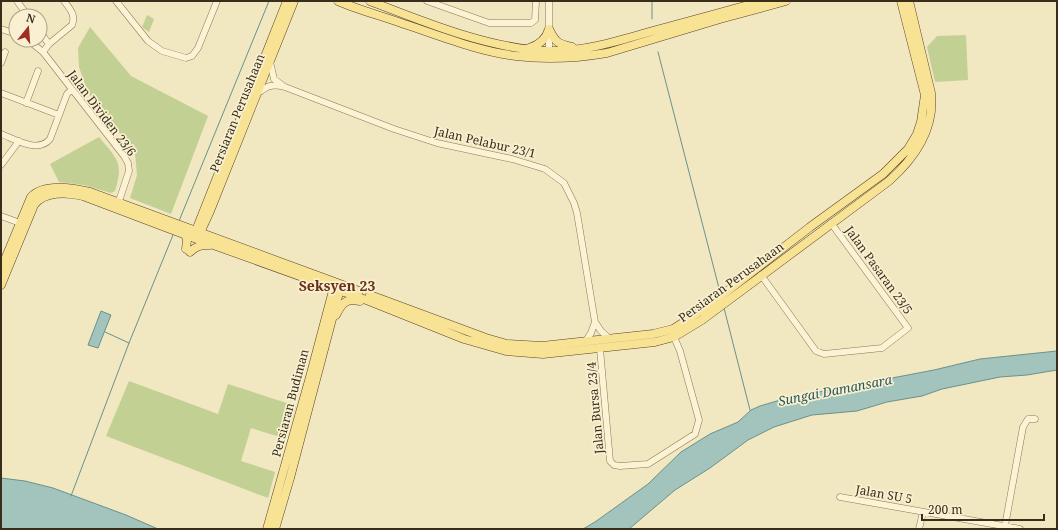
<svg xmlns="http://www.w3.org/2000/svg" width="1058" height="530" viewBox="0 0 1058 530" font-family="'Noto Serif',serif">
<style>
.green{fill:#c3d093}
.water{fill:#a3c3bd;stroke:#69928b}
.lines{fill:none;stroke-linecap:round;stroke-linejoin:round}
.stream{stroke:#69928b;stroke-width:1}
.minor-casing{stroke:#8c7856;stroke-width:7}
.major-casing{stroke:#59452b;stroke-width:9}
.minor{stroke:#fbf3d4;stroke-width:6}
.major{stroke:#f8e294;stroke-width:8}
.labels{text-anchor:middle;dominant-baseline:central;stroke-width:3.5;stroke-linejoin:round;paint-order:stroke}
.street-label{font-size:12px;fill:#3a2d1c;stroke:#f8f0d0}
.water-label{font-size:13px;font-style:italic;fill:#2a595b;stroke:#f8f0d0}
.quarter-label{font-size:14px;font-weight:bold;fill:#6a3118;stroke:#f8f0d0}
</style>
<rect width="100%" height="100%" fill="#f1e7c0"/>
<path class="green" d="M147,15L154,19L149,32L142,27Z
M90,27L131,76L208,116L171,214L130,198L137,175L135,153L88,93L79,67L78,48Z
M966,35L968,80L935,82L927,47L937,36Z
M99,137C117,159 124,162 115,191L111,193L84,185L59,182L50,164Z
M129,381L218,414L228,384L296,406L286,439L251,428L241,461L275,472L268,498L106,436Z"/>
<path class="water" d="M101,311L111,315L98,348L88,345Z
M1057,351V370L1027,375L1000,377L942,389L922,396L887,402L857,411L812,415L774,427L748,440L710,468L675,490L629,529H583L595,522L648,484L681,452L710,434L738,422L751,410L760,406L787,398L934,370L980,359Z
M1,478L25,481L53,488L126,515L158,529H1Z"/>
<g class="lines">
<path class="stream" d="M652,1V19
M658,52L720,292
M179,221L269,1
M724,308L750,410
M105,332L129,343
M71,496L129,343L173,235"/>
<defs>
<path id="minor" d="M17,1L28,16
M116,1L148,41L162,51L186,58L192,56L198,48L217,1
M427,1L489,23H531L535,20L536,1
M1,29L16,34
M40,32L49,44
M28,40L43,52L124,156L128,163L129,171L117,207
M549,51V1
M43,52L49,44L72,25C76,15 70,9 64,1
M270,62L274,79L282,85
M1,63L5,52
M1,93L59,115
M257,94C268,85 272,84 285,87L394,129L437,143L512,159L545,169L564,183L574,203L577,213L595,322L601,331L610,339
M26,103L38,71
M1,134C15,139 38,154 50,139L67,94L71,90
M1,165L19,141
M1,216L20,223
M761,275L816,351L824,354L882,348L908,328L831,223
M585,342L591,333L595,322
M600,349L610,461L614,465L620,466L648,464L695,434L699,420L680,351L674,337
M840,497L1020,529
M1005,526L1023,427L1028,419H1035
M919,529L923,512"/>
<path id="major" d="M338,1C359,10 382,16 404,24C441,36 477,51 516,56C546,60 577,58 607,53L720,19L786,1
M370,1C424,22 490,49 548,51C582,52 615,42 649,32C687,22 725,11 763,1
M549,29C555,42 558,44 572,47
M529,48C539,45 546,40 549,29
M197,228L287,1
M185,234L187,240L186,249
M198,237L210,211L294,1
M190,252C196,246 201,245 210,245
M1,269L31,197C44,183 73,188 90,192L359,291
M1,285L34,205C44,191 67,192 83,196L194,238L369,301L464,339L506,351L543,354L655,342L674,337L702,320L889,181C915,158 935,129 931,93L909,1
M370,295L486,338L507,344L542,346L653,334L673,329L704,309L810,227L883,174L908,149L917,134L921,122L925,95L901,1
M336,315C342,303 346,298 360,301
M267,529L310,377L335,283
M275,529L290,478L341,285"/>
</defs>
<use href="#minor" class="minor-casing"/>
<use href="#major" class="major-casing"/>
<use href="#minor" class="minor"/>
<use href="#major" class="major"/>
</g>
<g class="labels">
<g class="street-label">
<text transform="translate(102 113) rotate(53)">Jalan Dividen 23/6</text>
<text transform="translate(237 113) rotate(-68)">Persiaran Perusahaan</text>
<text transform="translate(485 142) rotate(13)">Jalan Pelabur 23/1</text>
<text transform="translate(879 270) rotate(54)">Jalan Pasaran 23/5</text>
<text transform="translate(731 282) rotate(-36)">Persiaran Perusahaan</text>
<text transform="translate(290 403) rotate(-75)">Persiaran Budiman</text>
<text transform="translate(595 408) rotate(-95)">Jalan Bursa 23/4</text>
<text transform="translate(884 494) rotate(10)">Jalan SU 5</text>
</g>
<g class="water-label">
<text transform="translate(835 390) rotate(-11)">Sungai Damansara</text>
</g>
<g class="quarter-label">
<text x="337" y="285">Seksyen 23</text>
</g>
</g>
<rect width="1058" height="530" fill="none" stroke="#3a2d1c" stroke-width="4"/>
<g transform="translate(28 28) rotate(17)"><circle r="19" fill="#f8f0d0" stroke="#aca288"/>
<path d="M0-3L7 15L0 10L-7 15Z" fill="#9f2d22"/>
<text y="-6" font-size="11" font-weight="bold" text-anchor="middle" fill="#3a2d1c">N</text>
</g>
<path d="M922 514v6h122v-6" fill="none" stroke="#3a2d1c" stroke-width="2"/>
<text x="928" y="514" font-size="12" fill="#3a2d1c" stroke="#f8f0d0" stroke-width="3" paint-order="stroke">200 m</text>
</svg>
